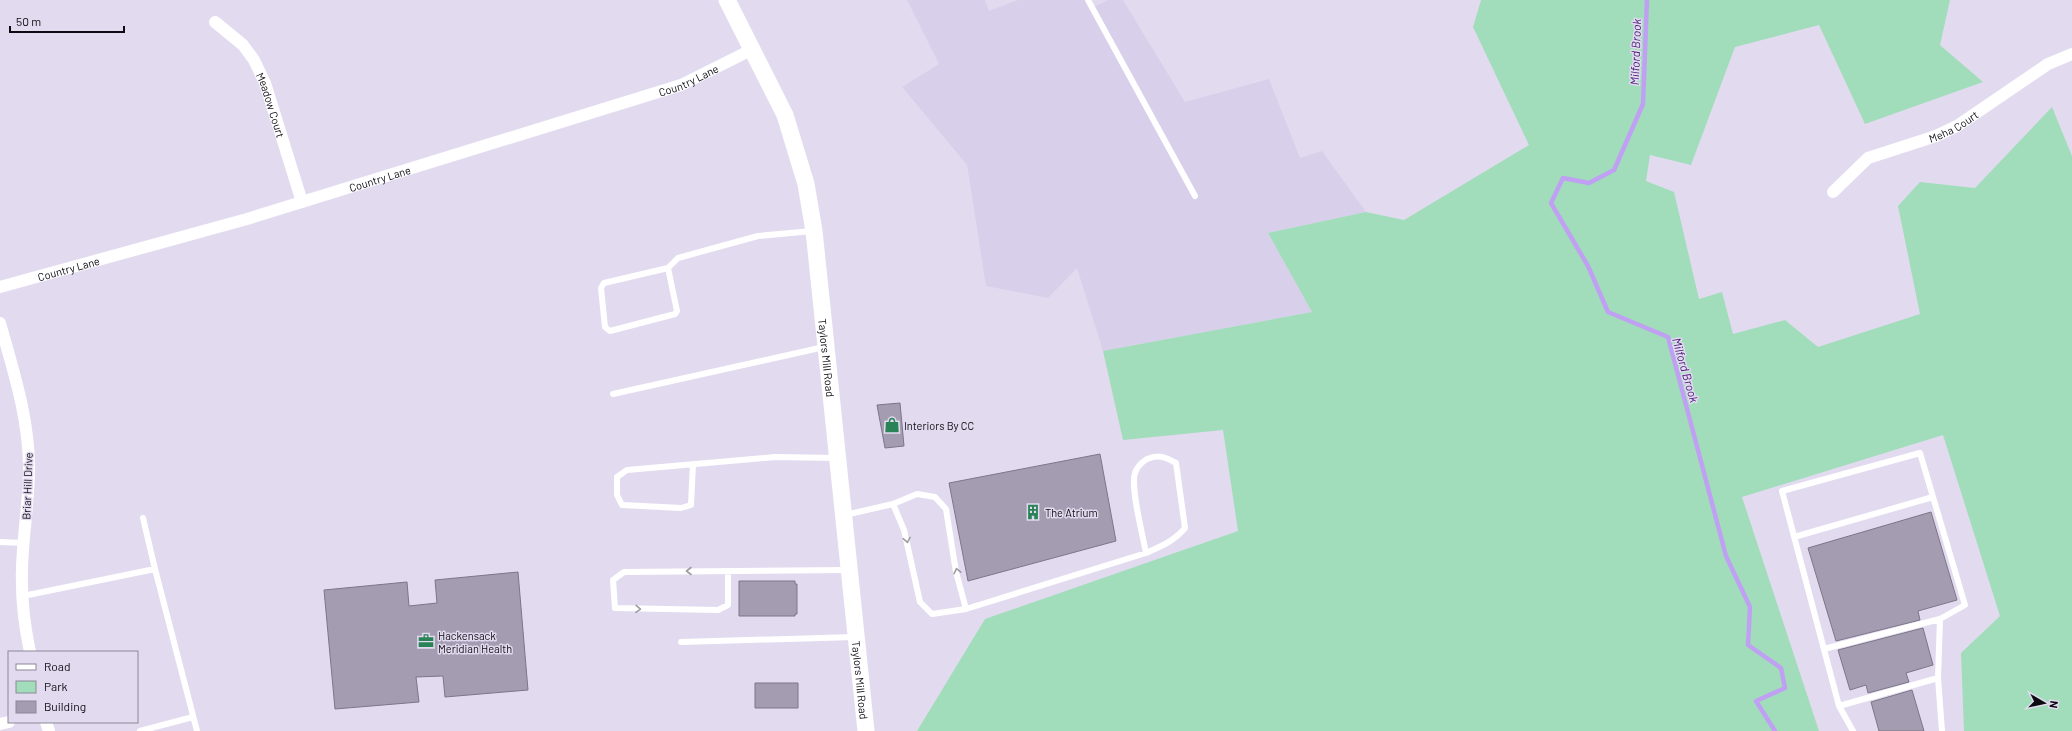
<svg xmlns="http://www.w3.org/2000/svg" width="2072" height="731" viewBox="0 0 2072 731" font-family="Barlow,sans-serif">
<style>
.built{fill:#d8cfeb}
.green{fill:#a1ddba}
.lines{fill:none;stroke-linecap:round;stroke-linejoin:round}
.stream{stroke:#c0a0f3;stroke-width:4.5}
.building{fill:#a49db1;stroke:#7d7689}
.lane{stroke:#fff;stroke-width:6}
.street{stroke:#fff;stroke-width:12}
.secondary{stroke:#fff;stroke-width:17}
.oneway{stroke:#9e9da0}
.labels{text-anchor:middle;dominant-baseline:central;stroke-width:3;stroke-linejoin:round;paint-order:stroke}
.street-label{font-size:11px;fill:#0d0b12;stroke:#e2dbf0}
.poi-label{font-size:11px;fill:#0d0b12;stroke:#e2dbf0;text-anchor:start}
.water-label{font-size:12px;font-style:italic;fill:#461676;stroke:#e2dbf0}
</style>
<rect width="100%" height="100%" fill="#e2dbf0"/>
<path class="built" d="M907,0H985L989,11L1018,0H1087L1091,8L1108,0H1123L1185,102L1269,79L1300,158L1322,151L1366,212L1268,233L1312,312L1103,351L1077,268L1048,298L986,286L967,165L902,87L939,64Z"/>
<path class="green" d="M1481,0H1950L1940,45L1983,82L1865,124L1819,25L1735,47L1691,165L1650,155L1646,181L1674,192L1699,299L1722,292L1733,334L1785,320L1818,347L1920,314L1898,206L1920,182L1975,188L2052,107L2072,156V731H1964L1961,653L2000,616L1943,435L1742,497L1819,731H917L985,619L1238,531L1223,430L1123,440L1103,351L1312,312L1268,233L1366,212L1404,220L1529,145L1473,27Z"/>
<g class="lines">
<path class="stream" d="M1647,0L1643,104L1614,170L1589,183L1563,178L1551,203L1588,266L1608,312L1668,337L1726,556L1750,607L1748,645L1781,668L1785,688L1756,701L1775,731"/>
</g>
<path class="building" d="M900,403L904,446L885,448L877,405Z
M1100,454L1116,541L968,581L949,483Z
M1931,512L1957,600L1918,611L1920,620L1836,641L1808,548Z
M518,572L528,690L445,697L443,676L416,677L419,702L335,709L324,590L407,582L409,606L437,603L435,580Z
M739,581H795V584H797V614H795V616H739Z
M1923,628L1933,665L1906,673L1909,682L1868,693L1866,685L1850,690L1838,650Z
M755,683H798V708H755Z
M1912,690L1924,731H1879L1871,702Z"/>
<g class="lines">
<path class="lane" d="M1088,0L1195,196
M668,268L677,311L675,314L610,331L605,327L601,288L604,283L668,268L678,258L758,236L812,231
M613,394L824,347
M693,464L691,505L681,508L622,505L617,495V477L627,470L775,457L837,458
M893,504L904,530L920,602L932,614L966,609L1146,553C1162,546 1174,541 1185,528L1176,463C1165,457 1159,454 1147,459C1142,462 1137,467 1135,473C1130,487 1143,536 1146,553
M845,515L893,504L917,494L935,497L946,509L956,572L966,609
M143,518L155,569
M1794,537L1933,497
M0,542L24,543
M728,571V605L718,610L615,608L613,580L624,572L848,570
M23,596L155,569L197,731
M681,642L854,637
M1824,649L1940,619
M1839,706L1938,678
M140,731L193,717
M1853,731L1839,706L1782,491L1920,453L1965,605L1940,619L1938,678L1942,731"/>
<g class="street">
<path id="s1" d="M215,22L243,45L254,60L265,83L302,202"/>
<path id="s2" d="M1833,192L1868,158L1936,136L1957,126L2048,64L2072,54"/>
<path id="s3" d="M0,287L247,219L681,85L753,49"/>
<path d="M0,323C13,370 29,418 29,468C29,501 23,534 22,568C21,596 24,624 30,652"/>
<path d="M46,722L49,731"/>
<path d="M0,724L9,722"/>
</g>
<path class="secondary" id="s4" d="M727,0L785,115L806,184L814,231L866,731"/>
</g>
<defs><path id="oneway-chevron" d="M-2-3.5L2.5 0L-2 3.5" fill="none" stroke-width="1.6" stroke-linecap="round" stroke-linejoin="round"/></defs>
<g class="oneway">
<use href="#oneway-chevron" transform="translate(907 540) rotate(79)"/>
<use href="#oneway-chevron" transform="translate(689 571) rotate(180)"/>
<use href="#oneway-chevron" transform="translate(957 571) rotate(-103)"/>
<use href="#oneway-chevron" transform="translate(638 609) rotate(1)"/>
</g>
<defs>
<symbol id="shop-bare" viewBox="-9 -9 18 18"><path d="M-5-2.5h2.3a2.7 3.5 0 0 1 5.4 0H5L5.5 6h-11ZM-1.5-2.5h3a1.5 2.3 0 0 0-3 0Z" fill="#2a8357" stroke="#e2dbf0" stroke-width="2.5" paint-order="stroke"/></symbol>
<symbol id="building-bare" viewBox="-9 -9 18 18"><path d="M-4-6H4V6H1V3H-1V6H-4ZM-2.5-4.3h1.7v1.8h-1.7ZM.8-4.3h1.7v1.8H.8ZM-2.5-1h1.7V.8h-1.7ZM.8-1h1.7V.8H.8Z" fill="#2a8357" stroke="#e2dbf0" stroke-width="2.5" paint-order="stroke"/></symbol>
<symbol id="office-bare" viewBox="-9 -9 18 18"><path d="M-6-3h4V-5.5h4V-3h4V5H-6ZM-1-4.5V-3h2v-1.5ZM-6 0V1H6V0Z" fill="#2a8357" stroke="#e2dbf0" stroke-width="2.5" paint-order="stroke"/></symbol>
</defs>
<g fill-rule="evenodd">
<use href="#shop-bare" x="881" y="414" width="22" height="22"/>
<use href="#building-bare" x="1022" y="501" width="22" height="22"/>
<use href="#office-bare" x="415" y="630" width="22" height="22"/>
</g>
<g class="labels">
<g class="street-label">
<text stroke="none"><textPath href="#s3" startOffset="719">Country Lane</textPath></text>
<text stroke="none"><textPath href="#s1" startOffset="103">Meadow Court</textPath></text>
<text stroke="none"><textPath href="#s2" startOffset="140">Meha Court</textPath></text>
<text stroke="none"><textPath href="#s3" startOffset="395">Country Lane</textPath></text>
<text stroke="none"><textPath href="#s3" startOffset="71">Country Lane</textPath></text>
<text stroke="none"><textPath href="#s4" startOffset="376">Taylors Mill Road</textPath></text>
<text transform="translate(27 486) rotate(-88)">Briar Hill Drive</text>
<text stroke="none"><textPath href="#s4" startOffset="700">Taylors Mill Road</textPath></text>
</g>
<g class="poi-label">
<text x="904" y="425">Interiors By CC</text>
<text x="1045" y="512">The Atrium</text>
<text x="438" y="635">Hackensack<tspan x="438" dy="13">Meridian Health</tspan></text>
</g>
<g class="water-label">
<text transform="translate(1635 52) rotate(-88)">Milford Brook</text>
<text transform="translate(1686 370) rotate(74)">Milford Brook</text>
</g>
</g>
<rect x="8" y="651" width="130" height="72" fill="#e2dbf0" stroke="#8d8897"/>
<rect x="16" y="664" width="20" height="6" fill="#ffffff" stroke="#8d8897"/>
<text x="44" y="671" font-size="12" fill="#0d0b12">Road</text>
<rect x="16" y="681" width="20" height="12" fill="#a1ddba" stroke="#8d8897"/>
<text x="44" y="691" font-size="12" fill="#0d0b12">Park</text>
<rect x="16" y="701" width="20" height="12" fill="#a49db1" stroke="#8d8897"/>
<text x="44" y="711" font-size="12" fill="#0d0b12">Building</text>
<g transform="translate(2044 703) rotate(99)" stroke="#e2dbf0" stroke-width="3" paint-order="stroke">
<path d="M0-3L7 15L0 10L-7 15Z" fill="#0d0b12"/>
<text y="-6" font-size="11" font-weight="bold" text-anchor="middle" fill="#0d0b12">N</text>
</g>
<path d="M10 26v6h114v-6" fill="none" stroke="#0d0b12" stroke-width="2"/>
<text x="16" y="26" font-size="12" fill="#0d0b12" stroke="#e2dbf0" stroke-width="3" paint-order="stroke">50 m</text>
</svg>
